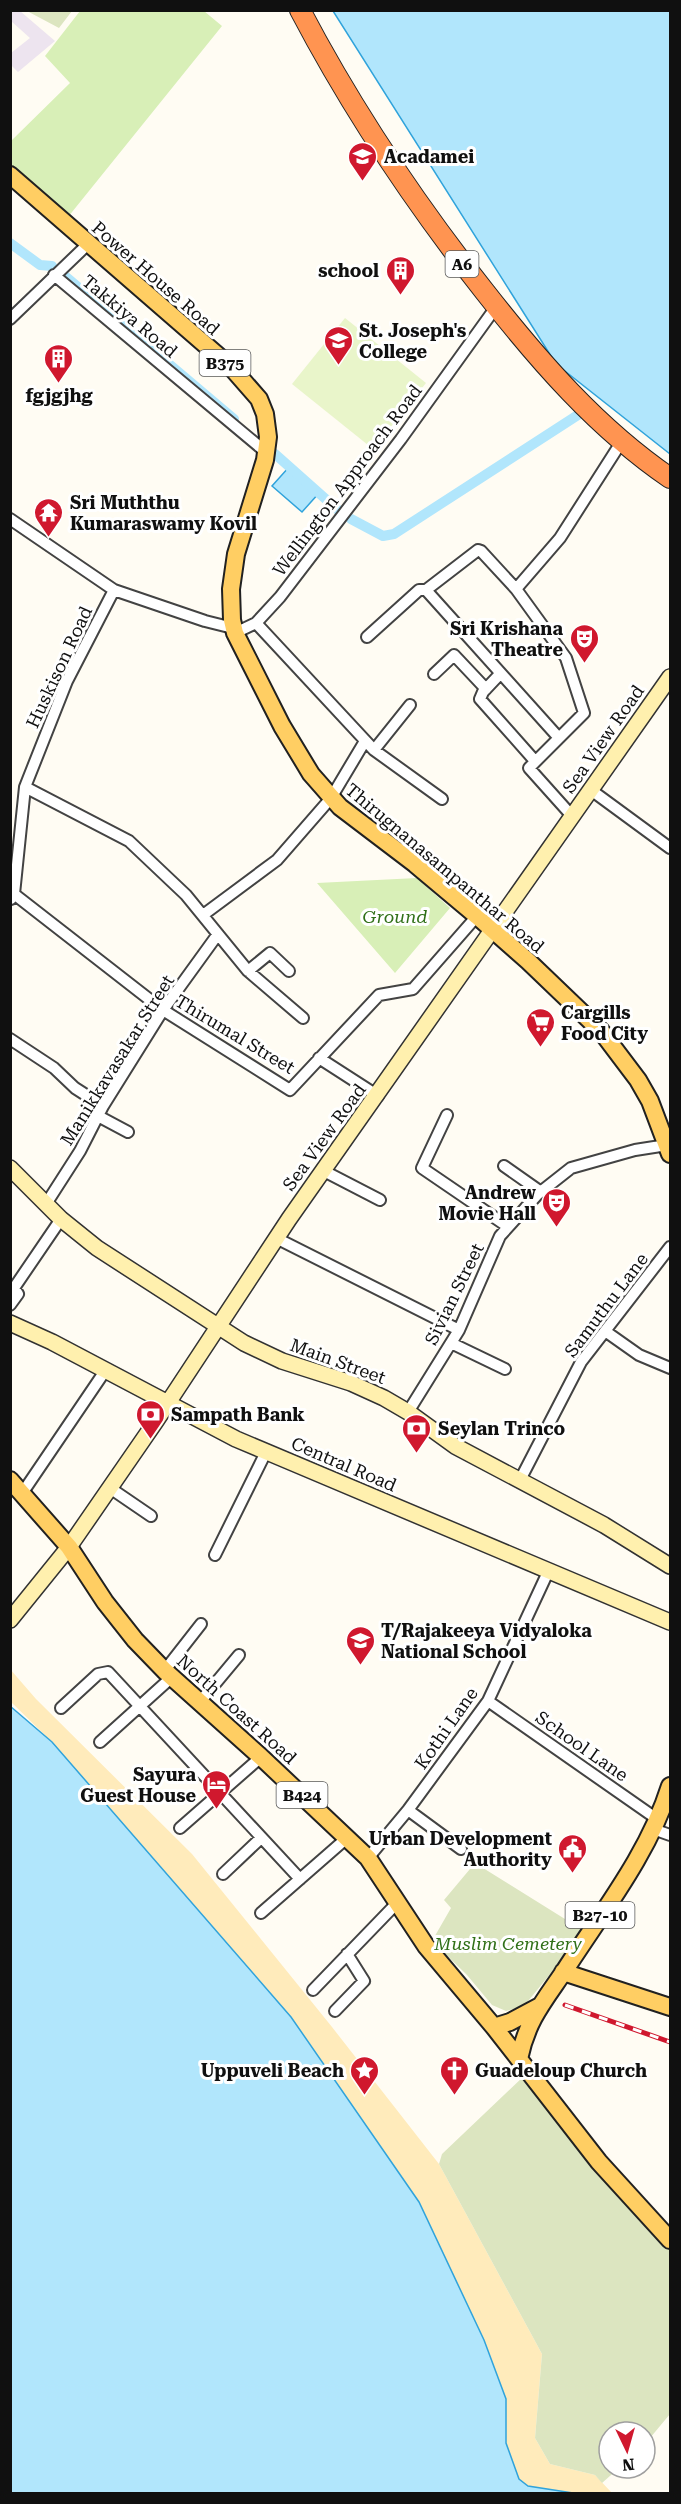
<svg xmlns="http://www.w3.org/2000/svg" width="681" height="2504" viewBox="0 0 681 2504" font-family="'Roboto Serif',serif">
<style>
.industrial{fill:#ede4ef}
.green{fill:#d8efb7}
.sand{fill:#ffebbb}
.cemetery{fill:#dce5c0}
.pitch{fill:#e9f5ca}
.water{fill:#b1e6fc;stroke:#30a3db;stroke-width:1.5}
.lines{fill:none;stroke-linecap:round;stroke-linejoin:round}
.canal{stroke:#b1e6fc;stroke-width:10}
.street-casing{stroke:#434343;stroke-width:14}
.secondary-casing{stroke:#323232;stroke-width:18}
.primary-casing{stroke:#212121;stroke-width:20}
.highway-casing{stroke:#212121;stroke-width:22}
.street{stroke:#fff;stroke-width:10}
.secondary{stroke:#fff0ae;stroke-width:15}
.primary{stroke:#ffce63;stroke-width:16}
.highway{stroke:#ff9451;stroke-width:20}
.rail-casing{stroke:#d0182e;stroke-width:5}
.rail{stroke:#fff;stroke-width:3;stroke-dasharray:9;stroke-linecap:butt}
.labels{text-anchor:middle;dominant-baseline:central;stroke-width:6;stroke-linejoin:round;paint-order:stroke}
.shield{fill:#fff;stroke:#585858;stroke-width:1.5}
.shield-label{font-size:16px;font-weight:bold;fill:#101010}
.poi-label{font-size:18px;font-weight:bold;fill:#101010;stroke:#fff;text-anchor:start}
.street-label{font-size:18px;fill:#101010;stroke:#fff}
.park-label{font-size:18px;font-style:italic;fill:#307018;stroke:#fff}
</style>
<rect width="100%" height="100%" fill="#fffcf3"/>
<path class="industrial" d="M11,10L20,11L55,41L18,72L11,65V53L30,38L11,21Z"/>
<path class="green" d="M80,11H204L222,26L68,217L11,165V141L70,83L45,56Z
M417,878L450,908L395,973L317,883Z"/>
<path class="sand" d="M10,1669L36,1699L192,1854L332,2027L439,2164L542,2354L535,2438L550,2464L595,2475L612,2493H573L528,2486L519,2479L506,2443V2399L484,2340L419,2202L52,1742L11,1702Z"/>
<path class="cemetery" d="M27,11H72L59,28Z
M475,1863L581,1929L551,1973L524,2006L506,2011L492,2005L467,1975L432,1941L451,1908L444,1900Z
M525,2075L670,2242V2414L645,2444V2432H609V2468H619L602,2483L595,2475L550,2464L535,2438L542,2354L439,2164L442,2154Z"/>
<path class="pitch" d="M345,318L426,383L373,449L292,384Z"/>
<path class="water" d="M333,11H670V454L556,364Z
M289,467L319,493L302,512L272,486Z
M10,1706L52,1742L291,2017L419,2202L484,2340L506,2399V2443L519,2479L528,2486L573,2493H11Z"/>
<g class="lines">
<path class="canal" d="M10,243L40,265L52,266
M65,276L234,419
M275,454L338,510
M351,519L383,536L394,534L581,413"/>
<defs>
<path id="street" d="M54,275L267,453
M10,319L88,244
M10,519L114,590L205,621L233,628
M426,590L559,738
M256,623L374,750L442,799
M235,633L256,623L280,597L401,439L496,307
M367,637L419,590H426L478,550L481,551L516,589
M434,674L454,655L486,689
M500,674L483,692L480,699L535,761
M374,750L410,705
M25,787L129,841L186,895L248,971L303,1018
M591,790L670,848
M572,816L529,768L584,713L566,658L516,589L560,538L622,441
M14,894L163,1010L290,1090L379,995L413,989L477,916
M11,899L14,894L25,787L67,681L114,590
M203,915L277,860L331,798L365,741
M248,971L270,953L289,971
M10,1039L54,1068L75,1088L103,1106
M319,1058L378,1096
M447,1115L422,1168L507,1226
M98,1116L128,1132
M504,1166L541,1192
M322,1170L380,1200
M46,1204L80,1151L103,1106L163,1010L218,934
M276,1238L459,1330
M10,1305L18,1294L14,1288L61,1219
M605,1331L639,1355L670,1368
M451,1343L505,1369
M408,1412L459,1330L500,1236L538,1194L571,1168L635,1150L667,1145
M520,1480L581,1362L670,1247
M110,1488L151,1516
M23,1492L105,1371
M215,1555L266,1452
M165,1670L201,1624
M488,1701L657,1819
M199,1703L239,1655
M61,1708L98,1674L108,1672L300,1879
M100,1742L172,1677
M408,1810L461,1849
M180,1828L261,1757
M653,1829L670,1835
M368,1858L408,1810L488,1701L548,1572
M223,1874L261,1838
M261,1913L348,1837
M313,1990L397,1903
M335,2011L364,1981L347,1954"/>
<path id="secondary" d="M10,1168L61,1219L97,1248L244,1343L282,1361L351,1383L384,1398L408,1412L455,1446L604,1525L670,1566
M10,1323L52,1342L236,1439L670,1622
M10,1620L69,1547L156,1421L289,1219L670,677"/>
<path id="primary" d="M10,175L231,367L259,399L265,414L268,437L265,460L236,554L231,589L232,620L235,633L282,726L311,774L340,807L415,864L477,916L528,961L601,1031L638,1080L650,1101L670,1154
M10,1480L69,1547L105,1602L135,1640L165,1671L261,1757L368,1858L426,1946L494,2027L599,2162L670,2240
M563,1972L670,2007
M494,2027L510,2022L538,2007
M519,2059C527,2020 544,2001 565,1970C603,1911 649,1853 670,1786"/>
<path id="highway" d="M300,10C354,113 414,202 485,292C539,361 597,428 670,478"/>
</defs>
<use href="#street" class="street-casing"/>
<use href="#secondary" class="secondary-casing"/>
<use href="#primary" class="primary-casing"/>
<use href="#highway" class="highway-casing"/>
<use href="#street" class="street"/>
<use href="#secondary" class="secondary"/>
<use href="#primary" class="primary"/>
<use href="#highway" class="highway"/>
<defs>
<path id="rail" d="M565,2005L670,2042"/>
</defs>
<use href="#rail" class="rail-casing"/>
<use href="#rail" class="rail"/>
</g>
<defs>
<symbol id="university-pin" viewBox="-11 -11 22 30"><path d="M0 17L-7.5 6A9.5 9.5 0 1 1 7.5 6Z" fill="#d0182e" stroke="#fff"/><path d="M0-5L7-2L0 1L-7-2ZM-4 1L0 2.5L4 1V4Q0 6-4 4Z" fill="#fff"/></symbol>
<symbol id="building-pin" viewBox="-11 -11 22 30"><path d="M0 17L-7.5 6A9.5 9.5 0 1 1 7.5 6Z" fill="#d0182e" stroke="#fff"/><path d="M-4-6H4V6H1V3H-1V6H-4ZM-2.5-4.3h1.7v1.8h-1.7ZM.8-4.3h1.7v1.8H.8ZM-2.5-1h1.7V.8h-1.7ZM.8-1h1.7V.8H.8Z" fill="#fff"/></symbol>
<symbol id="school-pin" viewBox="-11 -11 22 30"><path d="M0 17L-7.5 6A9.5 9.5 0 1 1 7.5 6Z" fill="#d0182e" stroke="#fff"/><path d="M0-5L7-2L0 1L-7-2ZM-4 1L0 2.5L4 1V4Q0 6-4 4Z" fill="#fff"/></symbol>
<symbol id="temple-pin" viewBox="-11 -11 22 30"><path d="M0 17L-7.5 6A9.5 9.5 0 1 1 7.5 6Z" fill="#d0182e" stroke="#fff"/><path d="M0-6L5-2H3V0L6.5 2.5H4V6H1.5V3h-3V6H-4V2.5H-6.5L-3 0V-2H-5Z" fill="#fff"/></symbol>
<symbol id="theatre-pin" viewBox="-11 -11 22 30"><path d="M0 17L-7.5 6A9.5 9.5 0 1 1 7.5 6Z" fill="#d0182e" stroke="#fff"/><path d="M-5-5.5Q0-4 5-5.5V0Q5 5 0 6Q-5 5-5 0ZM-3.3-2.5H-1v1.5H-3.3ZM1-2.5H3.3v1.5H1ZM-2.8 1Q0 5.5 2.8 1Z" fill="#fff"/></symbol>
<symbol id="supermarket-pin" viewBox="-11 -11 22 30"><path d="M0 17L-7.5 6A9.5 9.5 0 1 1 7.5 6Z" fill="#d0182e" stroke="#fff"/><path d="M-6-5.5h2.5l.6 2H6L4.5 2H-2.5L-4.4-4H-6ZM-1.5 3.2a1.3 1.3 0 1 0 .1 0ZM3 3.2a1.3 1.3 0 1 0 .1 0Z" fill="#fff"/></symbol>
<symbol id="bank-pin" viewBox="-11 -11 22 30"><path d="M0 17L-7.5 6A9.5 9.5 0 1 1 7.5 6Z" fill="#d0182e" stroke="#fff"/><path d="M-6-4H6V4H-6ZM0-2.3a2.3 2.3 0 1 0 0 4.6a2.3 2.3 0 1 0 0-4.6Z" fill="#fff"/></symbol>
<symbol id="hotel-pin" viewBox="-11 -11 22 30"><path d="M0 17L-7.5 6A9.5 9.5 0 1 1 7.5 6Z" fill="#d0182e" stroke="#fff"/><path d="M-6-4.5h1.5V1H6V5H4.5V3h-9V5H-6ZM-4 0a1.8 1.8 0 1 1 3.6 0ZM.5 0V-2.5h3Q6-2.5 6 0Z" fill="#fff"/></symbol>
<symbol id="civic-pin" viewBox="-11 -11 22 30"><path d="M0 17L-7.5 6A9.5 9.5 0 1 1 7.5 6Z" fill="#d0182e" stroke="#fff"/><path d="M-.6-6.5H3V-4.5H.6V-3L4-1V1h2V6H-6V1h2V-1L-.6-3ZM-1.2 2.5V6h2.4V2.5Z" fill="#fff"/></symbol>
<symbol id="sight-pin" viewBox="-11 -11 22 30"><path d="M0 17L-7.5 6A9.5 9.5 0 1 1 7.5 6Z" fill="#d0182e" stroke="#fff"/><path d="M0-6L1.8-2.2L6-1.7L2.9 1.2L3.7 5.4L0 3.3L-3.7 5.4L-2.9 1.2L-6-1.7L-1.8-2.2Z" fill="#fff"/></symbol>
<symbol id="church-pin" viewBox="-11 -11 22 30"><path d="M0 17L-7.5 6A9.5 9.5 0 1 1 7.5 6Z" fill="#d0182e" stroke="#fff"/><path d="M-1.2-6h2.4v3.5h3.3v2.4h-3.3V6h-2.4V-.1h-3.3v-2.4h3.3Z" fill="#fff"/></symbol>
</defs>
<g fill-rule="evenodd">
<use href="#university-pin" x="346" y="140" width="33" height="45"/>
<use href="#building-pin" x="384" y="254" width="33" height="45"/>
<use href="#school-pin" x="322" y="324" width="33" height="45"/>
<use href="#building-pin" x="42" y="342" width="33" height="45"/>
<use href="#temple-pin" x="32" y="496" width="33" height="45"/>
<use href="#theatre-pin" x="568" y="622" width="33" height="45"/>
<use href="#supermarket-pin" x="524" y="1006" width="33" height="45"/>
<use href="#theatre-pin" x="540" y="1186" width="33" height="45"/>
<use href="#bank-pin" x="134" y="1398" width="33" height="45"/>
<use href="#bank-pin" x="400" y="1412" width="33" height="45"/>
<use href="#school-pin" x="344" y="1624" width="33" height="45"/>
<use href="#hotel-pin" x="200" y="1768" width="33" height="45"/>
<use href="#civic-pin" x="556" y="1832" width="33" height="45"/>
<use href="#sight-pin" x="348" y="2054" width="33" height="45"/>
<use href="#church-pin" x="438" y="2054" width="33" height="45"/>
</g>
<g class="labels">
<g class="shield">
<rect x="445.5" y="251" width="33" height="26" rx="4.5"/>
<rect x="199.5" y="350" width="51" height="26" rx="4.5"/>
<rect x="276.5" y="1782" width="51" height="26" rx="4.5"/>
<rect x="565.5" y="1902" width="69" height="26" rx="4.5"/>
</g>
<g class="shield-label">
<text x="462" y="264">A6</text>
<text x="225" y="363">B375</text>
<text x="302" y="1795">B424</text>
<text x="600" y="1915">B27-10</text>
</g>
<g class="poi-label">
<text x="384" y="156">Acadamei</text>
<text x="379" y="270" text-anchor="end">school</text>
<text x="359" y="330">St. Joseph's<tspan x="359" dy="21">College</tspan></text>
<text x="59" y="395" text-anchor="middle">fgjgjhg</text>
<text x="70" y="502">Sri Muththu<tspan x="70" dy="21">Kumaraswamy Kovil</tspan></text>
<text x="563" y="628" text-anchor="end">Sri Krishana<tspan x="563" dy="21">Theatre</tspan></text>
<text x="561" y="1012">Cargills<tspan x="561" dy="21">Food City</tspan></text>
<text x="536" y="1192" text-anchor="end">Andrew<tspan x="536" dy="21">Movie Hall</tspan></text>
<text x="171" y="1414">Sampath Bank</text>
<text x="438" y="1428">Seylan Trinco</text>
<text x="381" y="1630">T/Rajakeeya Vidyaloka<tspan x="381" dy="21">National School</tspan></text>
<text x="196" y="1774" text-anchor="end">Sayura<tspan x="196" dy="21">Guest House</tspan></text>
<text x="552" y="1838" text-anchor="end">Urban Development<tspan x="552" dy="21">Authority</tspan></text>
<text x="344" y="2070" text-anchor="end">Uppuveli Beach</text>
<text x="475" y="2070">Guadeloup Church</text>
</g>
<g class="street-label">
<text transform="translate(156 278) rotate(41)">Power House Road</text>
<text transform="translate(130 316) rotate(40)">Takkiya Road</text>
<text transform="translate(347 480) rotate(-53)">Wellington Approach Road</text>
<text transform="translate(59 667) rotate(-65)">Huskison Road</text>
<text transform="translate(603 739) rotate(-55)">Sea View Road</text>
<text transform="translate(445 868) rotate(40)">Thirugnanasampanthar Road</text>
<text transform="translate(235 1034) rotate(31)">Thirumal Street</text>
<text transform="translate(117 1060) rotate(-58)">Manikkavasakar Street</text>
<text transform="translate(324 1137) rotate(-54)">Sea View Road</text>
<text transform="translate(454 1294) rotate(-64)">Sivian Street</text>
<text transform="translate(606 1305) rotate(-53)">Samuthu Lane</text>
<text transform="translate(338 1361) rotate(20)">Main Street</text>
<text transform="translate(344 1464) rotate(23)">Central Road</text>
<text transform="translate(237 1709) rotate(42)">North Coast Road</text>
<text transform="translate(446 1728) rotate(-55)">Kothi Lane</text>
<text transform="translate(582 1746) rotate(35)">School Lane</text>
</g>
<g class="park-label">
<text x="395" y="916">Ground</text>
<text x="508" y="1943">Muslim Cemetery</text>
</g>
</g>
<rect width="681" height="2504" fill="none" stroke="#101010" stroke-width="24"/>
<g transform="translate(627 2450) rotate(175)"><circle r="28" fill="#ffffff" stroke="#9f9f9f" stroke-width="1.5"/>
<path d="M0-4.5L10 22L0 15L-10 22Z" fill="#d0182e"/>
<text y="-9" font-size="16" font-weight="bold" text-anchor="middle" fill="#101010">N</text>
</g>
</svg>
